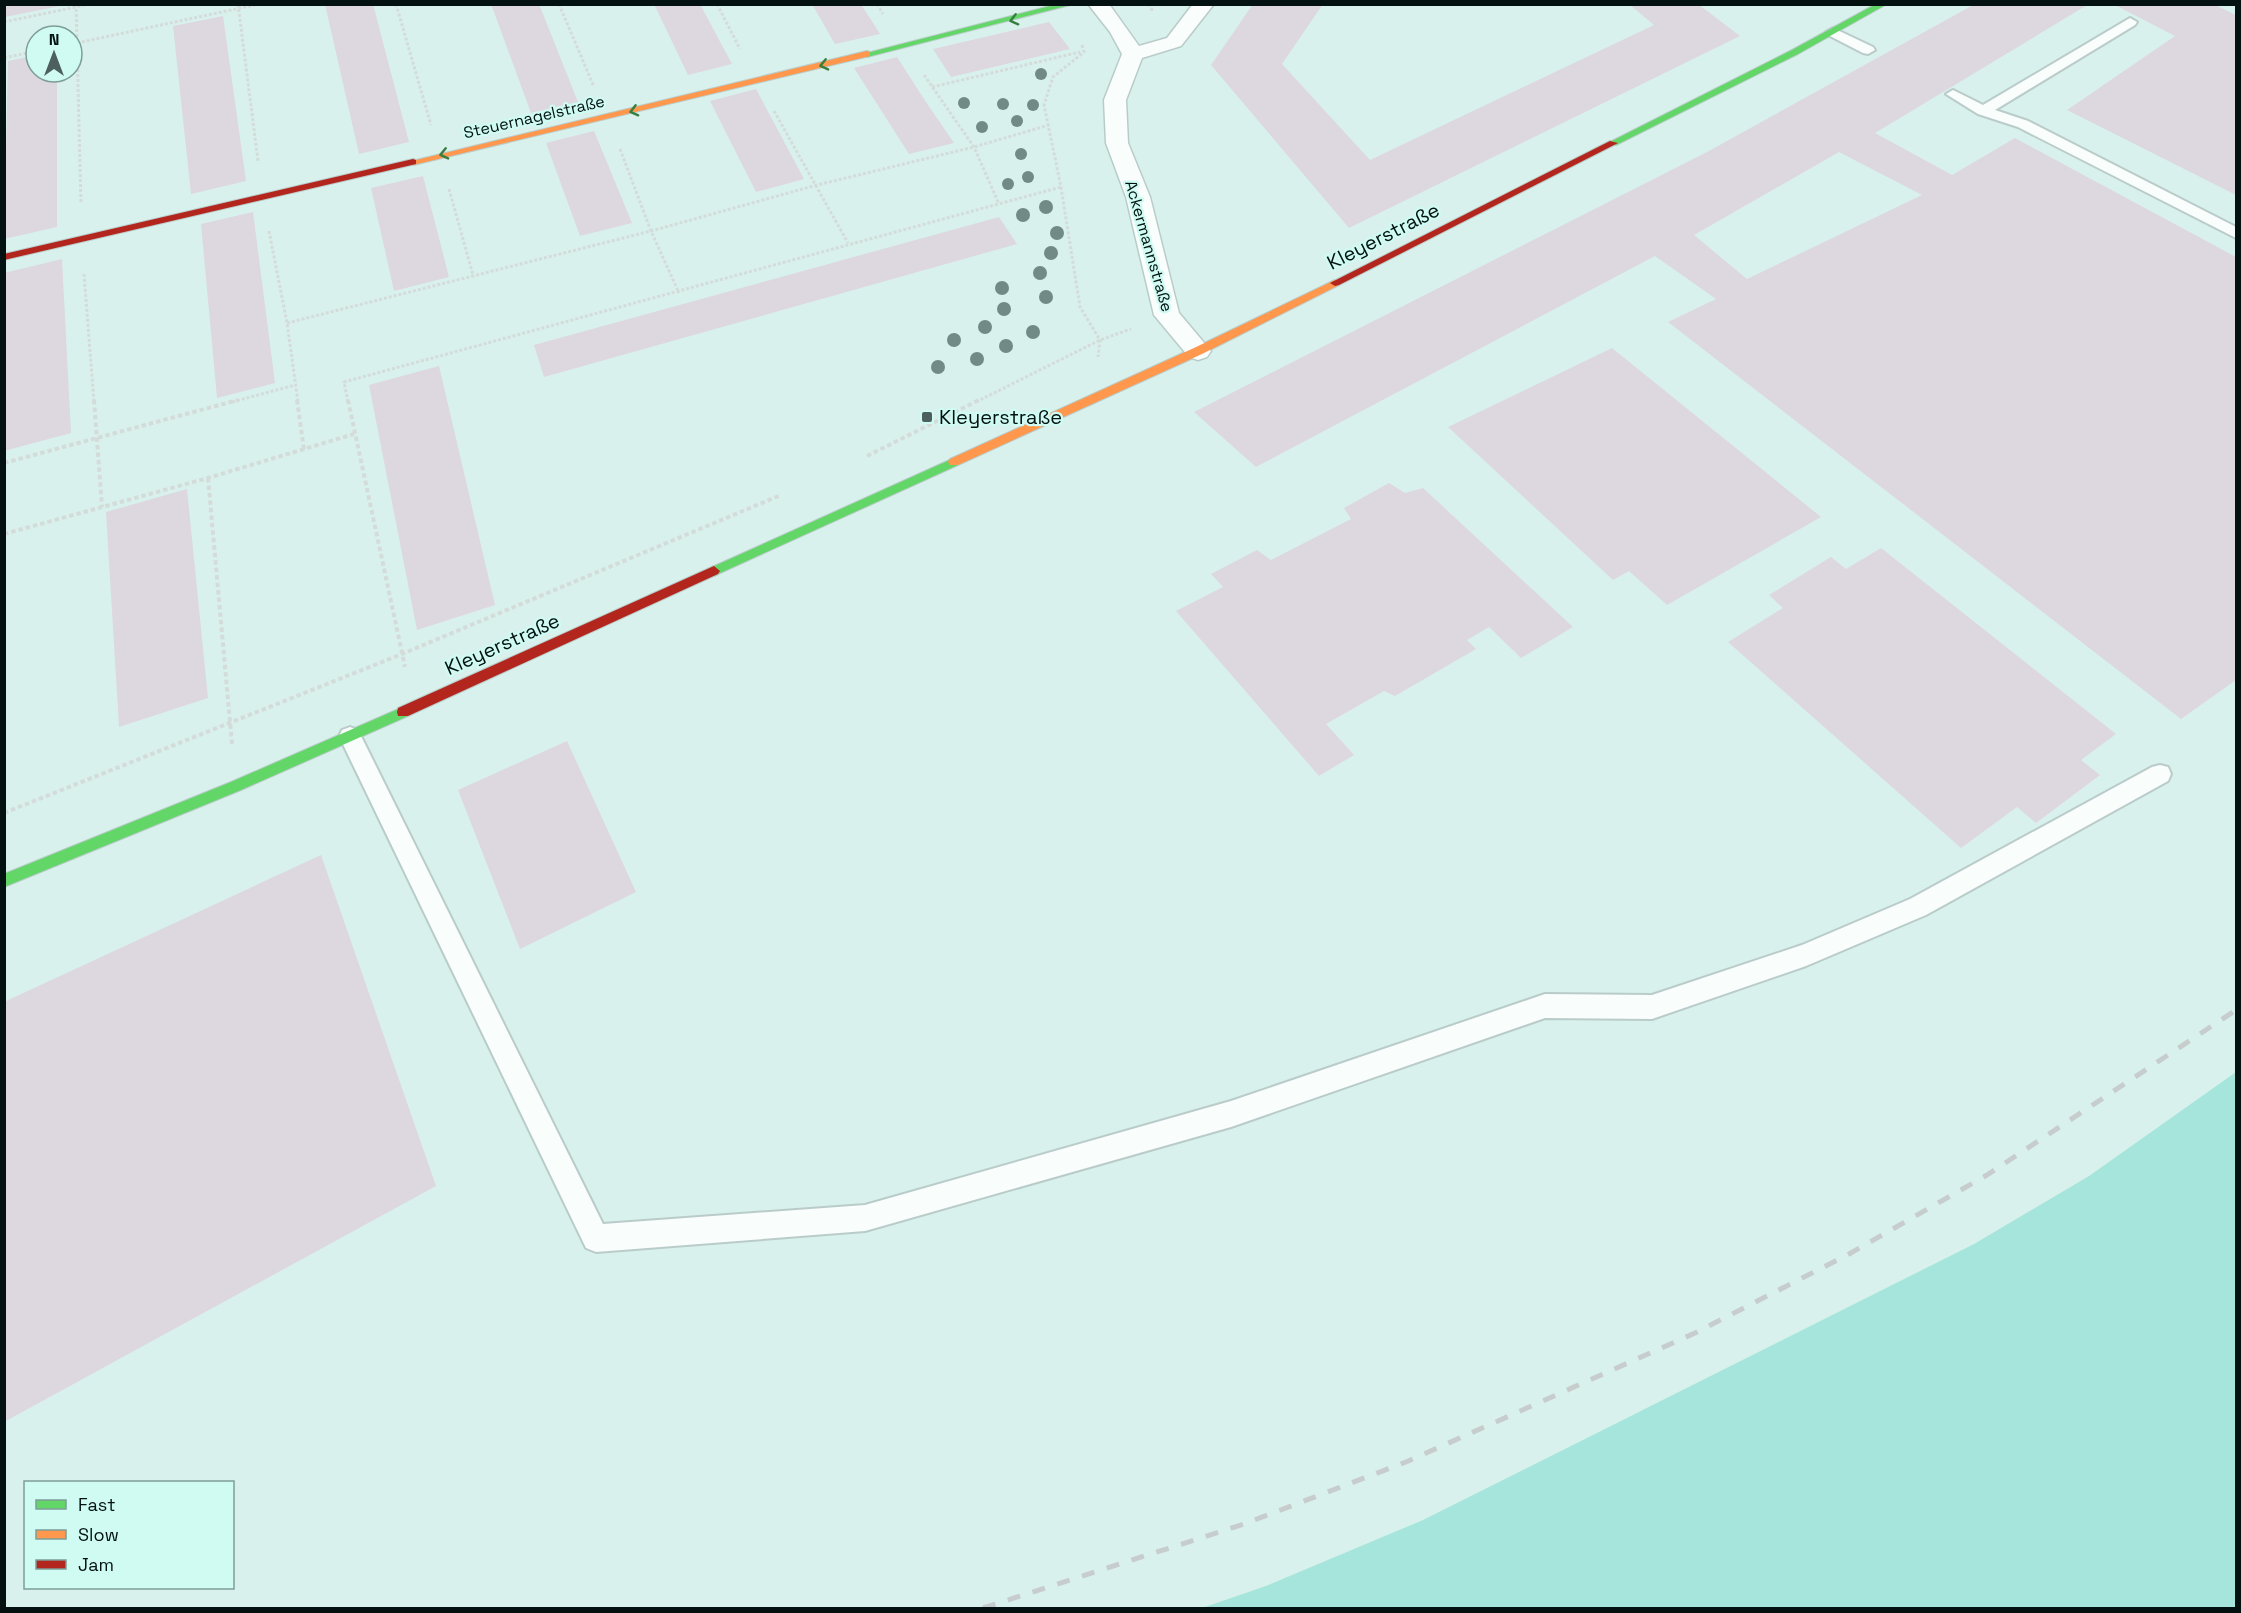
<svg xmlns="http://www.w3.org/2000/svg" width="2241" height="1613" viewBox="0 0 2241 1613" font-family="'Space Grotesk',sans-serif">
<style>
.green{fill:#a6e5db}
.building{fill:#ddd7e0;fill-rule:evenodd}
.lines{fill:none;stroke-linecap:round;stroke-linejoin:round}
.lane-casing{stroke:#b9ccc9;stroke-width:4}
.street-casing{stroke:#b9ccc9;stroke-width:3}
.fast-casing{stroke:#b9ccc9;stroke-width:2}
.slow-casing{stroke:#b9ccc9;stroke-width:2}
.jam-casing{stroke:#b9ccc9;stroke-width:2}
.path-far1{stroke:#d4dcda;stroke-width:3;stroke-dasharray:3 2;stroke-linecap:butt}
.path{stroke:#d4dcda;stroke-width:4;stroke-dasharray:4.5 3;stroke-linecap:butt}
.lane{fill:#f9fdfc;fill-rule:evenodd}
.street{fill:#f9fdfc;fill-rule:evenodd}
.fast{fill:#63d668;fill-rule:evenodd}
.slow{fill:#ff974d;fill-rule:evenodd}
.jam{fill:#b3261e;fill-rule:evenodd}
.rail{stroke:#c6cdcc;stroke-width:5;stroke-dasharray:13 13;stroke-linecap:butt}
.tree{fill:#718a86}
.oneway{stroke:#387e40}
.poi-dot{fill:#4e605d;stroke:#cffbf3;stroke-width:2}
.labels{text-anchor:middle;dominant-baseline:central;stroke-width:4.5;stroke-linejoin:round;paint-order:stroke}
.far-street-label{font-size:16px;fill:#031210;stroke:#cffbf3}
.street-label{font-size:20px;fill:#031210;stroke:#cffbf3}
.poi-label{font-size:20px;fill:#031210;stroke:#cffbf3;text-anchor:start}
</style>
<rect width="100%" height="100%" fill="#d9f1ed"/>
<path class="green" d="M2236,1072V1608H1202L1266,1586L1423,1520L1974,1244L2089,1176Z"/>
<path class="building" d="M5,4H60V6L5,17Z
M325,4H373L409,142L359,154Z
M491,4H539L578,102L531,113Z
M654,4H700L732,64L688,75Z
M812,4H861L880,34L835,44Z
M1253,4H1323L1282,64L1370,160L1654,25L1629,4H1698L1740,36L1349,228L1211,65Z
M1975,4H2089L1875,133L1952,175L2015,138L2236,257V680L2181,719L1668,322L1716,299L1655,256L1256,467L1194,412L1707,152ZM1839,152L1922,195L1747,279L1694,235Z
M2113,4H2213L2236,15V195L2067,110L2175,36Z
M223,16L246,181L191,194L173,26Z
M1049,22L1070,49L951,77L933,49Z
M36,55V72H57V227L4,239L8,61Z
M897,57L924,99L954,143L909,154L854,68Z
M756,89L804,179L756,192L710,101Z
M594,131L632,223L580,236L546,143Z
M423,176L449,277L394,291L371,188Z
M253,212L275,383L217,398L201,224Z
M999,217L1017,244L544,377L534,345Z
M62,259L71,433L4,451V273Z
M1612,348L1821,517L1667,605L1629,571L1613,580L1448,427Z
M439,366L495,605L417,630L369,385Z
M1389,483L1405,493L1423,488L1573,627L1521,658L1489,627L1467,640L1476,649L1395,696L1384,691L1326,724L1354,755L1319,776L1176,611L1223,587L1211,574L1257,550L1271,560L1351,519L1344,508Z
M187,489L208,698L119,727L106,512Z
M1881,548L2116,734L2081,760L2100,775L2036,823L2017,807L1961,848L1728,642L1783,608L1769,595L1831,557L1846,569Z
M567,741L636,892L520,949L458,790Z
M321,855L436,1186L4,1422V1002Z"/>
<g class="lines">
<defs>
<path id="lane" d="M2130,18L2137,22L2135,25L1995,110L2028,121L2236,227V238L2018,127L1978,114L1946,94L1953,90L1983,105Z
M1833,28L1873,47L1875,50L1868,54L1863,53L1828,35L1826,32Z
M350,727L358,730L603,1224L865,1205L1231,1101L1545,994L1652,995L1802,945L1910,899L2152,767L2160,765L2168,767L2171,774L2168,781L1926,915L1806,966L1652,1019L1545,1018L1231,1127L865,1231L596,1252L586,1248L339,736L342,730Z"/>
<path id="street" d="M1088,4H1109L1139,46L1167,38L1193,4H1214L1181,46L1142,58L1126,100L1128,143L1150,197L1179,313L1211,351L1207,357L1198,360L1189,357L1154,315L1126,197L1106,143L1104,100L1122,54L1110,32Z"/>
<path id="fast" d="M1058,4H1074L867,57L863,54Z
M1876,4H1887L1798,54L1616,145L1608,143L1792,50Z
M954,458L960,462L958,465L718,574L714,576L708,571L710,568Z
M403,707L408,708L409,712L408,716L241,790L4,887V874L231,782Z"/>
<path id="slow" d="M867,51L870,52V56L413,165L408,162Z
M1335,280L1340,283L1339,285L1202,354L958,465H950L948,462L950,459L1194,348Z"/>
<path id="jam" d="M1610,141L1618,143L1339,285L1335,286L1330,283Z
M413,159L416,160V164L4,260V254Z
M714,566L720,571L718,574L408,716H398L397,712L398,708Z"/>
</defs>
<use href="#lane" class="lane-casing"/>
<use href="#street" class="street-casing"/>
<use href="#fast" class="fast-casing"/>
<use href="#slow" class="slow-casing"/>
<use href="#jam" class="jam-casing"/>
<path class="path-far1" d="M76,4L81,204
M238,4L258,161
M396,4L431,125
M559,4L594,87
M717,4L740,49
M877,4L883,14
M1148,4L1153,11
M4,22L90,4
M72,44L259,4
M1082,45L1084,52L1053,77L1044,105L1061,187L1080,307L1100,340L1098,357
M4,58L36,51
M924,75L974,147L999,204
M932,87L1080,52
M774,111L848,243
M620,149L651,231L679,293
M449,189L473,275
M269,231L287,323L298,402
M84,274L94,402
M287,323L651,231L817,185L974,147L1049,125
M232,402L295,385
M348,402L344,382L1061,187
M976,402L1100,340L1131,329"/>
<path class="path" d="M94,400L102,507
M297,400L304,450
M348,400L405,667
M867,456L979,400
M4,463L238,400
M208,478L232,744
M4,534L208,478L354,434
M4,813L402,654L781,495"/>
<use href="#lane" class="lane"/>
<use href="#street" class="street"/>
<use href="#fast" class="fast"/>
<use href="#slow" class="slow"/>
<use href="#jam" class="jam"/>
<path class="rail" d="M983,1608L1244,1524L1406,1462L1695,1333L1849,1254L1987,1175L2236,1010"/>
</g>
<g class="tree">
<circle cx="1041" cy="74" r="6"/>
<circle cx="964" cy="103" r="6"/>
<circle cx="1003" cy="104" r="6"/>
<circle cx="1033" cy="105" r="6"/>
<circle cx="1017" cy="121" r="6"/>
<circle cx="982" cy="127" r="6"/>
<circle cx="1021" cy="154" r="6"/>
<circle cx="1028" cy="177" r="6"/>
<circle cx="1008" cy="184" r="6"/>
<circle cx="1046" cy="207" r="7"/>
<circle cx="1023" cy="215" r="7"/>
<circle cx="1057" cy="233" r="7"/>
<circle cx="1051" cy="253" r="7"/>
<circle cx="1040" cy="273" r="7"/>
<circle cx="1002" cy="288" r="7"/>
<circle cx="1046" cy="297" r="7"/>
<circle cx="1004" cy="309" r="7"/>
<circle cx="985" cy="327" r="7"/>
<circle cx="1033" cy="332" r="7"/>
<circle cx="954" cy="340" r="7"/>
<circle cx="1006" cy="346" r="7"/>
<circle cx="977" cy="359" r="7"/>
<circle cx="938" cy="367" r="7"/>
</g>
<defs><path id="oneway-chevron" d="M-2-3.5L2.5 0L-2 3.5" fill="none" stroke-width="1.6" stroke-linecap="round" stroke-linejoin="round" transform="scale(1.5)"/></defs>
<g class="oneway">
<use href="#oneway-chevron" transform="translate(1014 20) rotate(166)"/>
<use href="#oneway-chevron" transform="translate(824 65) rotate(167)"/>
<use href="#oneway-chevron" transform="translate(634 111) rotate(166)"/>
<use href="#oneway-chevron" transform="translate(444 154) rotate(167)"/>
</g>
<rect class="poi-dot" x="921" y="411" width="12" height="12" rx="3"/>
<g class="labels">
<g class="far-street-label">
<text transform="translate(534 117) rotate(-13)">Steuernagelstraße</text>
<text transform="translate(1149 246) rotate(74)">Ackermannstraße</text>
</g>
<g class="street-label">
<text transform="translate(1383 236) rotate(-27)">Kleyerstraße</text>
<text transform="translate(502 644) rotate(-24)">Kleyerstraße</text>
</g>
<g class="poi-label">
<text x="939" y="417">Kleyerstraße</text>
</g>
</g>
<rect width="2241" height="1613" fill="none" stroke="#031210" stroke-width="12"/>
<rect x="24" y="1481" width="210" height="108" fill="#cffbf3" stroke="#7d9e98" stroke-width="1.5"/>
<rect x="36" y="1500" width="30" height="9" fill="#63d668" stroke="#7d9e98" stroke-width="1.5"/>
<text x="78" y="1511" font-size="18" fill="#031210">Fast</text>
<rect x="36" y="1530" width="30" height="9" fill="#ff974d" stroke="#7d9e98" stroke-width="1.5"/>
<text x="78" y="1541" font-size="18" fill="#031210">Slow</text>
<rect x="36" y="1560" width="30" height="9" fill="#b3261e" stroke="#7d9e98" stroke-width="1.5"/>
<text x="78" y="1571" font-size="18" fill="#031210">Jam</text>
<g transform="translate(54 54)"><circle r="28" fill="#cffbf3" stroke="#7d9e98" stroke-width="1.5"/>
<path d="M0-4.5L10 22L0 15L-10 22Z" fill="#4e605d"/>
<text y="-9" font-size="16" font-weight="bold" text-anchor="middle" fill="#031210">N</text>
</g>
</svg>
